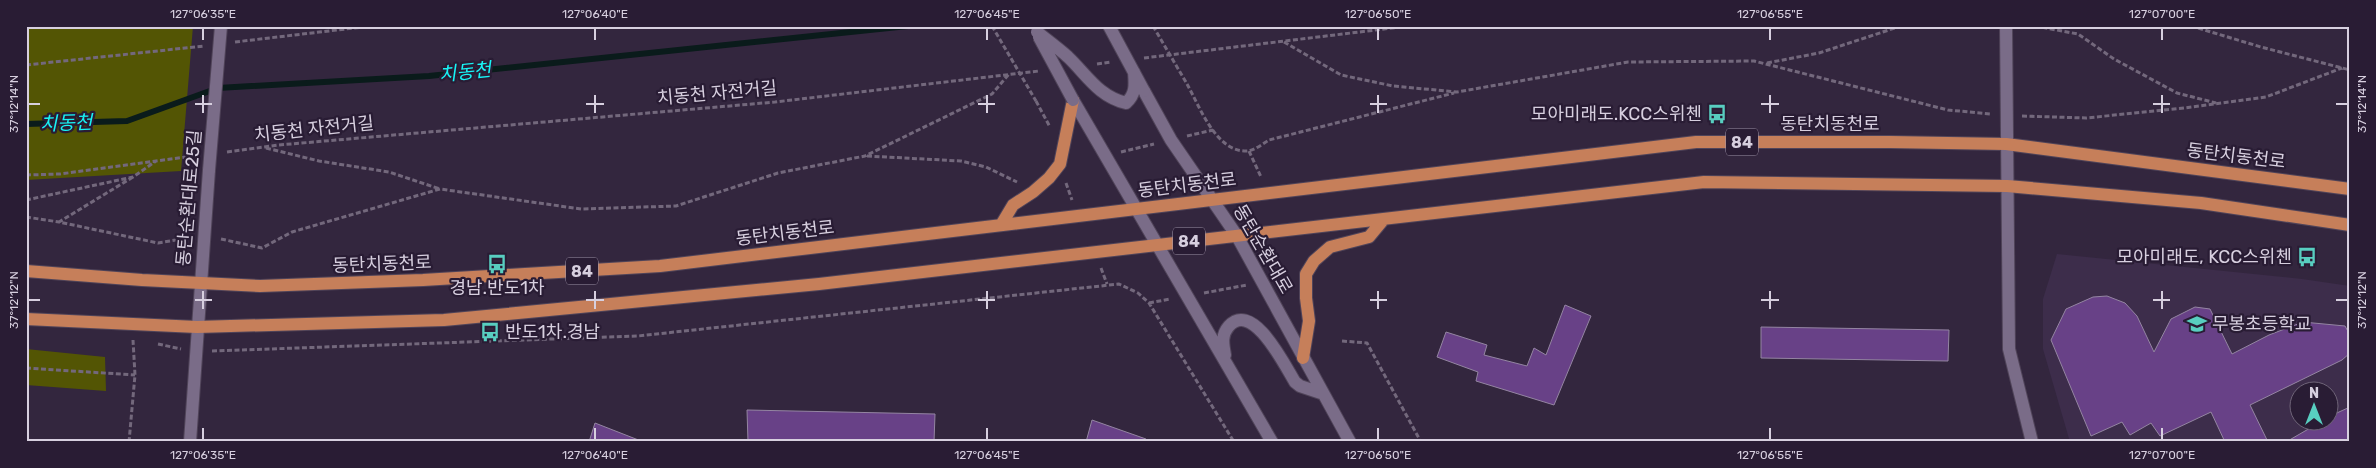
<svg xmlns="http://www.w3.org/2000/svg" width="2376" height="468" viewBox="0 0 2376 468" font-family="Rubik,'Noto Sans KR',sans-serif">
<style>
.built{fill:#3d2d4b;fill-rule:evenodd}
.green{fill:#535504}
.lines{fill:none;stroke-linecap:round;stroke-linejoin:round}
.stream{stroke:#0a1b1b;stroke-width:6}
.building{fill:#684187;stroke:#9485a2}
.minor-casing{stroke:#504459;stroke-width:14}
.major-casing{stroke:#504459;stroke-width:14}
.path{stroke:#73687c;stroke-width:3;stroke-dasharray:5 2.5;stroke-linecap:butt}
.minor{stroke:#7a6c88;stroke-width:12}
.major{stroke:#c67f5a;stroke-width:12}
.minor-bridge-casing{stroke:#504459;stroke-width:14;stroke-linecap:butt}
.path-bridge{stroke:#73687c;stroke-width:3;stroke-dasharray:5 2.5;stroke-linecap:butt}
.minor-bridge{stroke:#7a6c88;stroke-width:12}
.ticks{fill:none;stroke:#d7cfdf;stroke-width:2}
.labels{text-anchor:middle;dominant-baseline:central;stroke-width:4.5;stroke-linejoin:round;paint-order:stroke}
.shield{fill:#291c34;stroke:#a399ac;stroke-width:1}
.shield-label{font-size:16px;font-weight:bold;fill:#d7cfdf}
.street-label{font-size:18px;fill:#d7cfdf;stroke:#291c34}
.poi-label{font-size:18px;fill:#d7cfdf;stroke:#291c34;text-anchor:end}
.water-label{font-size:19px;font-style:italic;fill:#18f3f5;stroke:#291c34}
.neatline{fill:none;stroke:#d7cfdf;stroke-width:2}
.ticks-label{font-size:12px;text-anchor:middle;fill:#d7cfdf}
</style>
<rect width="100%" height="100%" fill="#33263e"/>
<path class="built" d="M2057,254L2302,279L2350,286V442H2070L2043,349V299ZM2298,390H2328V420H2298Z"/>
<path class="green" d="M26,26H193L181,171L26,180Z
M26,349L105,357L106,391L26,385Z"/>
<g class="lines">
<path class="stream" d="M26,124L127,121L218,88L429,76L908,26"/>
</g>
<path class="building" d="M2107,296L2125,303L2137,316L2154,352L2171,319L2195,307L2210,309L2232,354L2269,335L2303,322L2345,326L2350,335V353L2342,360L2250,405L2268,442H2225L2211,412L2160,436L2151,423L2130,435L2122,422L2091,436L2051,340L2066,309L2093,297Z
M1565,305L1591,316L1554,405L1476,381L1478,372L1437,357L1446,332L1487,345L1484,355L1527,366L1534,348L1546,355Z
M1761,327L1949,330L1948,361L1761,358Z
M2350,407V442H2286L2324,420H2328V417Z
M747,410L935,414L934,442H748Z
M1092,420L1146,439V442H1086Z
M595,423L641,441L640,442H589Z"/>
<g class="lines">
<defs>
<path id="minor" d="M2006,26L2009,349L2032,442
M1144,91L1171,140L1237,236L1350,442
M1073,100L1272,442
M1225,355C1223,344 1221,335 1229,326C1253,300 1285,366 1295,382L1300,386L1321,393
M190,442L209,170"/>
<path id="major" d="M1001,225L1013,205L1033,192L1049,178L1060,164L1073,100
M26,271L142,280L260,286L423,280L660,266L1696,142H1890L2006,144L2350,189
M26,319L197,327L444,320L819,284L1704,182L2007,186L2201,203L2350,225
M1303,358L1309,321L1306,298V274L1314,261L1330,247L1369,237L1384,219"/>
</defs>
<use href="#minor" class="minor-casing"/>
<use href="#major" class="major-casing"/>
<path class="path" d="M2035,26L2078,34L2114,59L2177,93L2216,103
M2191,26L2261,47L2350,70
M235,42L371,26
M1284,42L1341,75L1393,86L1457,92L1628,62L1754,61L1948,110L1991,114
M1144,58L1409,26
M1767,63L1819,53L1901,26
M1097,64L1111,62
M26,65L204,46
M1187,84C1200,107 1216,153 1248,151C1255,150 1264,143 1269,140L1454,93
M1036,101L1050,127
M2022,116L2086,118L2184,108L2266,97L2342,68
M1187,136L1213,130
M266,148L319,161L389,172L440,189
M1249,151L1261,177
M227,152L279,145L775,102L1039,71
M1121,152L1154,144
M867,156L961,161L986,167L1017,182
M26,175L60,174L193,156
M133,177L59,222L158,243L188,238
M1066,183L1072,200
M26,200L133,177L156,161
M26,217L59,222
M221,239L262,248L292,232L440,189L581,209L676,206L778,173L865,156L992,94L1009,74
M1101,268L1107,284
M1204,293L1247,285
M1149,303L1170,299
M1342,341L1367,343L1421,442
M158,344L181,349
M212,351L638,336L1119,284L1138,293L1149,303L1234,442
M26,368L135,375
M129,442L135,375L133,340"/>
<use href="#minor" class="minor"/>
<use href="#major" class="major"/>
<defs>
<path id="minor-bridge" d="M1109,26L1144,91
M1037,32C1047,40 1058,48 1068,57C1087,75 1098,96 1126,103C1136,94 1135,85 1134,72
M1039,37L1073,100
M209,170L221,26"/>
</defs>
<use href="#minor-bridge" class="minor-bridge-casing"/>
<path class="path-bridge" d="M992,26L1036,101
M1153,26L1187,84"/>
<use href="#minor-bridge" class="minor-bridge"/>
</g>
<path class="ticks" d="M203,28V40M595,28V40M987,28V40M1378,28V40M1770,28V40M2162,28V40M203,95V113M595,95V113M987,95V113M1378,95V113M1770,95V113M2162,95V113M28,104H40M195,104H212M586,104H604M978,104H995M1370,104H1387M1761,104H1779M2153,104H2170M2336,104H2348M203,291V309M595,291V309M987,291V309M1378,291V309M1770,291V309M2162,291V309M28,300H40M195,300H212M586,300H604M978,300H995M1370,300H1387M1761,300H1779M2153,300H2170M2336,300H2348M203,428V440M595,428V440M987,428V440M1378,428V440M1770,428V440M2162,428V440"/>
<defs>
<symbol id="bus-bare" viewBox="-9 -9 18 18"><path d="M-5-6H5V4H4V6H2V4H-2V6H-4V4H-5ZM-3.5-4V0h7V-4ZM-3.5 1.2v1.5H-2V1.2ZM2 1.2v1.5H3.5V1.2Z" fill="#58cec0" stroke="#291c34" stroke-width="2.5" paint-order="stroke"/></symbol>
<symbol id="school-bare" viewBox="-9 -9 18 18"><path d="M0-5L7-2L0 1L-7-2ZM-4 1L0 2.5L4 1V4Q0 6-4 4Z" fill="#58cec0" stroke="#291c34" stroke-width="2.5" paint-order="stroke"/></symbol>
</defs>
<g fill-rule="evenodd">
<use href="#bus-bare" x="1703" y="100" width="28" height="28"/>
<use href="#bus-bare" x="2293" y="243" width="28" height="28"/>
<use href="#bus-bare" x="483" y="250" width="28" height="28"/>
<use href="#school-bare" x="2183" y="310" width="28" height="28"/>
<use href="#bus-bare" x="476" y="318" width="28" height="28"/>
</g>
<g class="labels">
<g class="shield">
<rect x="1726" y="128.5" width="32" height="27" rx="4"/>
<rect x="1173" y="227.5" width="32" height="27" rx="4"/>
<rect x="566" y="257.5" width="32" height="27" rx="4"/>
</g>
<g class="shield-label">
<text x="1742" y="142">84</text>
<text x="1189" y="241">84</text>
<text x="582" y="271">84</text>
</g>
<g class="street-label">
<text transform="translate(717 93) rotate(-5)">치동천 자전거길</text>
<text x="1830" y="124">동탄치동천로</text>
<text transform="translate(314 129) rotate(-6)">치동천 자전거길</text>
<text transform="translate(2236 156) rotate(7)">동탄치동천로</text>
<text transform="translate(1187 185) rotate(-7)">동탄치동천로</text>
<text transform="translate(189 198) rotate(-85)">동탄순환대로25길</text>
<text transform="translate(785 233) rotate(-7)">동탄치동천로</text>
<text transform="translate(1263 249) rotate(60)">동탄순환대로</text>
<text transform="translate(382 264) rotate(-2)">동탄치동천로</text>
</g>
<g class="poi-label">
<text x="1702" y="114">모아미래도.KCC스위첸</text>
<text x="2292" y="257">모아미래도, KCC스위첸</text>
<text x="497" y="288" text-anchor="middle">경남.반도1차</text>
<text x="2212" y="324" text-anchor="start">무봉초등학교</text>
<text x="505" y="332" text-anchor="start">반도1차.경남</text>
</g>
<g class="water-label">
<text transform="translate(465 72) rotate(-6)">치동천</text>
<text transform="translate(66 123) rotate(-2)">치동천</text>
</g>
</g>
<rect width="2376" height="468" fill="none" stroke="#291c34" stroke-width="55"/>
<g transform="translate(2314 406)"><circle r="24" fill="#291c34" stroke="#6f6478"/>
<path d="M0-4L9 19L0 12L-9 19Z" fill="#58cec0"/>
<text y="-8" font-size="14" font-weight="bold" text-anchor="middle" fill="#d7cfdf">N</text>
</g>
<rect x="28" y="28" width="2320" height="412" class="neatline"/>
<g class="ticks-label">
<text x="203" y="18">127°06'35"E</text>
<text x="595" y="18">127°06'40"E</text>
<text x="987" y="18">127°06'45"E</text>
<text x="1378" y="18">127°06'50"E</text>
<text x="1770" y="18">127°06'55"E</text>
<text x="2162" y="18">127°07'00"E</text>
<text transform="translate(14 104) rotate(-90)" y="4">37°12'14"N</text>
<text transform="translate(2362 104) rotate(-90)" y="4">37°12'14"N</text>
<text transform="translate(14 300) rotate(-90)" y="4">37°12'12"N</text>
<text transform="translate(2362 300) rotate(-90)" y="4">37°12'12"N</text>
<text x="203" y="459">127°06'35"E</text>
<text x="595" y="459">127°06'40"E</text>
<text x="987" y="459">127°06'45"E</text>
<text x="1378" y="459">127°06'50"E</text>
<text x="1770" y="459">127°06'55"E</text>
<text x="2162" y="459">127°07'00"E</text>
</g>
</svg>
